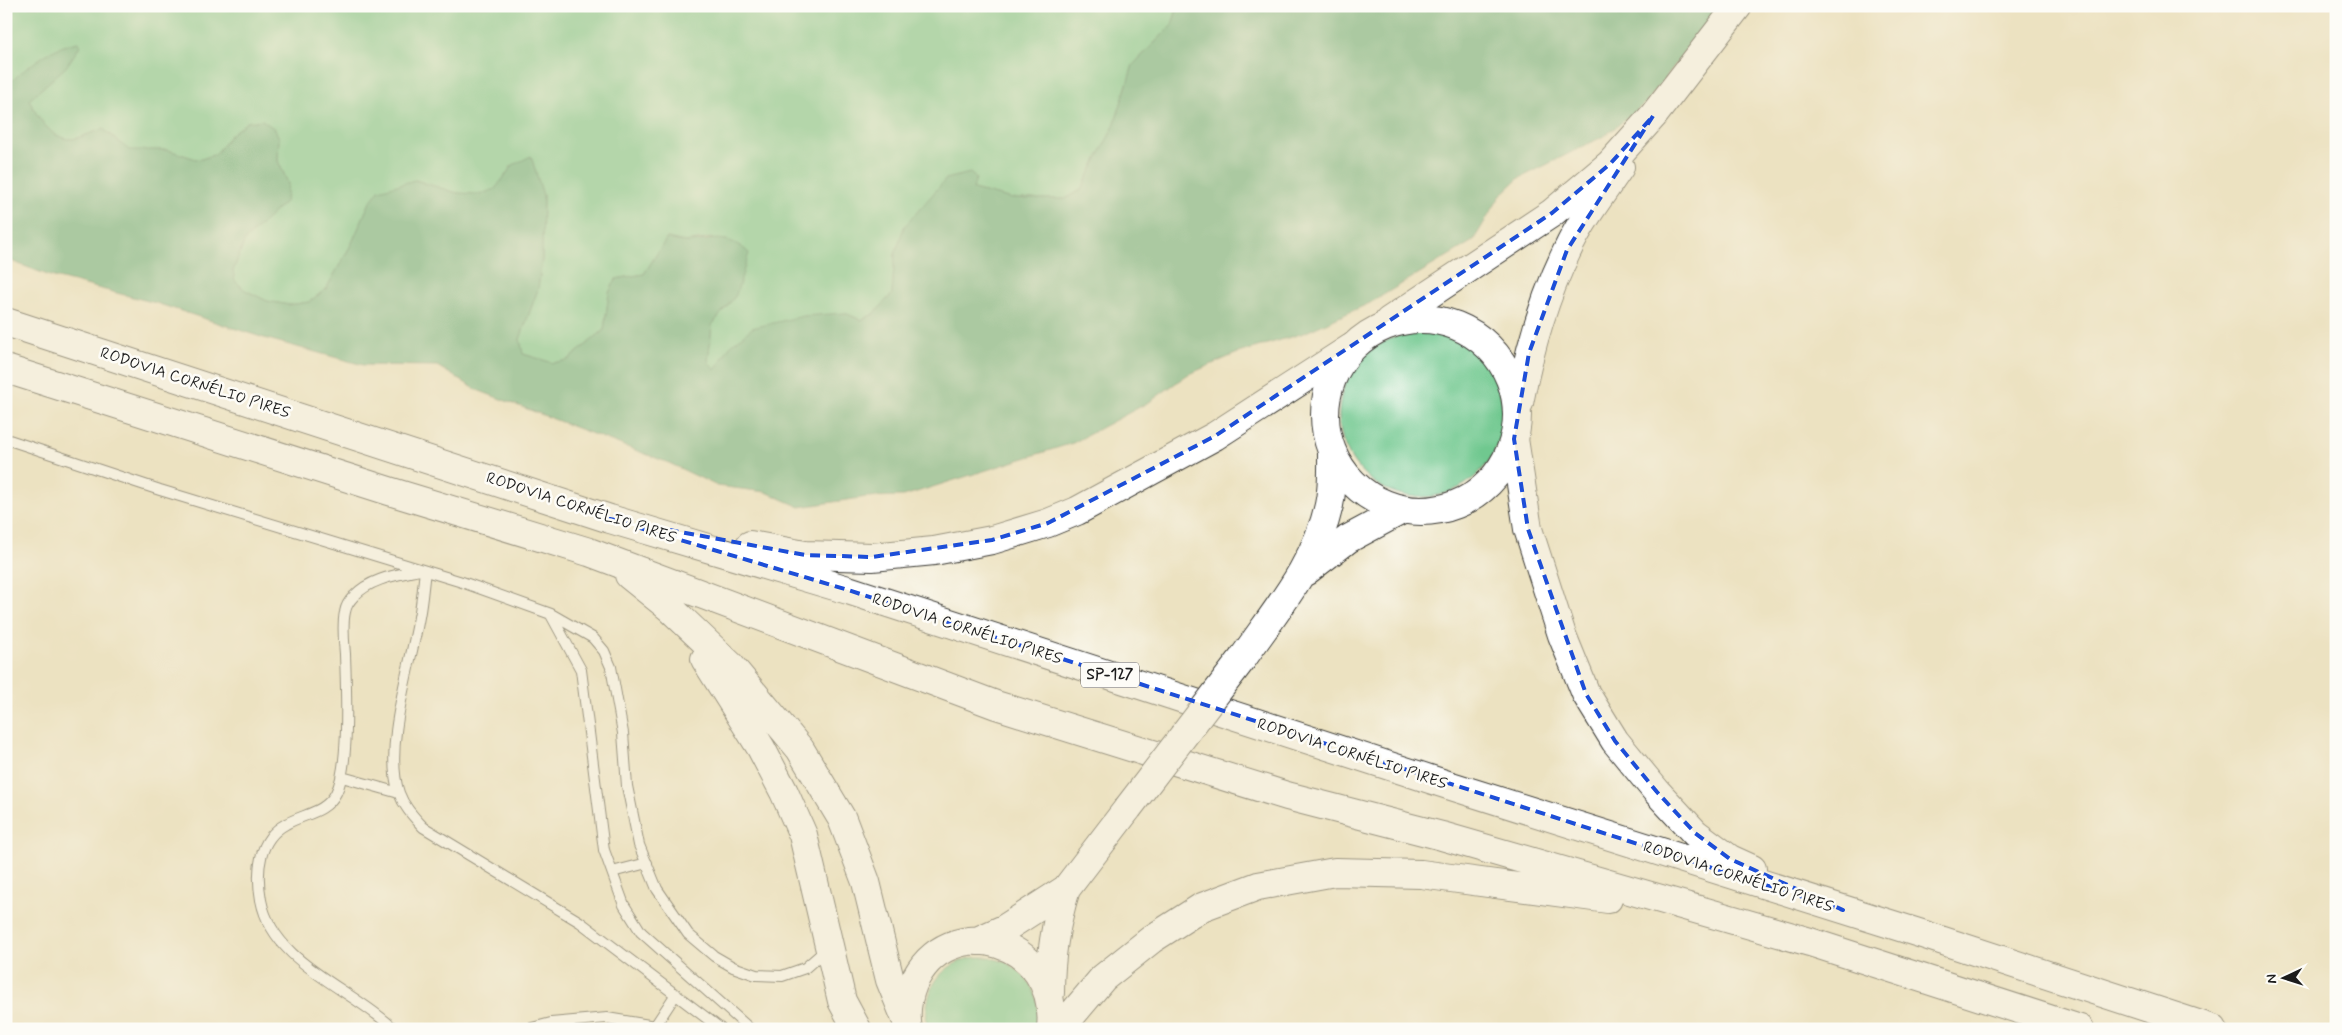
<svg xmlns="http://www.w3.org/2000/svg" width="2342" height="1035" viewBox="0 0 2342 1035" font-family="Mynerve,sans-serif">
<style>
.green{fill:#6fc88f;stroke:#467256}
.forest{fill:#5bac7a;stroke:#3c644b}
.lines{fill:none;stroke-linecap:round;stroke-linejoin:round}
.lane-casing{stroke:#3b3a35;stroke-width:12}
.primary-casing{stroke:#3b3a35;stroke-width:30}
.highway-casing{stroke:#3b3a35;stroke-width:30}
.lane{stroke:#fff;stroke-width:10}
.primary{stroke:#fff;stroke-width:28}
.highway{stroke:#fff;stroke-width:28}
.primary-bridge-casing{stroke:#3b3a35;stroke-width:30;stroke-linecap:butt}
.primary-bridge{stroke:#fff;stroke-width:28}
.marked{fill:none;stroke:#1d4ed8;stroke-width:4;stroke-dasharray:10 6;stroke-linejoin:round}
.labels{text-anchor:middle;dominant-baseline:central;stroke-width:5;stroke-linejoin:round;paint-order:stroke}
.shield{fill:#fdfcf7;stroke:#605f5e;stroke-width:1}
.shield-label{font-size:15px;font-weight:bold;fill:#1c1c1c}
.street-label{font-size:16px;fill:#1c1c1c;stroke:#fdfcf7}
</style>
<rect width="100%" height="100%" fill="#fdfcf7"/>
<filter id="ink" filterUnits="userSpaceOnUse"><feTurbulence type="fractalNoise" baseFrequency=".02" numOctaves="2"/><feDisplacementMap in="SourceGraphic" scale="10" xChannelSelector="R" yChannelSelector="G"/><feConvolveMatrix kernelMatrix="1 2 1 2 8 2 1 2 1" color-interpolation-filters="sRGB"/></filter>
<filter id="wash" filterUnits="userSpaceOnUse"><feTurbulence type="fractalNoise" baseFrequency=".0096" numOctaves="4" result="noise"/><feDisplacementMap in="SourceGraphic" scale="20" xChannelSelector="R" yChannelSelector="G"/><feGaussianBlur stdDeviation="1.12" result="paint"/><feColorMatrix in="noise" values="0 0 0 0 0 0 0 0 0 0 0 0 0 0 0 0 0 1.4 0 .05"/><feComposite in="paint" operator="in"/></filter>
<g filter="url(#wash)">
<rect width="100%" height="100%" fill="#ece2c1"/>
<path class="green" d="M6,6H1178L1172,25L1133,65L1114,126L1081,190L1065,199H1012L973,189L895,254L892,294L874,314L861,320L845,313L730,346L715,371L708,362L712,325L736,295L712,238L685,242L667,238L644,274L616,279L609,293L604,330L568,360L553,363L523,354L520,339L538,289L542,259L543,195L512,165C507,172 501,186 494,190C470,202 438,187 415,180L370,202L351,245L326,289L309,302L289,305L267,301L245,290L235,281L233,271L245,240L286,201L288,183L278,161L279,138L232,133L216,154L199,160L168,150L129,151L103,129C93,132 83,137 73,139C51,141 37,116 29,100L65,67L6,86Z
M1339 415a82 82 0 1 1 164 0a82 82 0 1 1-164 0Z
M986,957C993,959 1003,960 1009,964C1032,977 1043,1003 1036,1029H927C924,998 932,972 963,960C970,957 979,957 986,957Z"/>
<path class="forest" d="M1178,6H1720L1646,103L1606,135L1518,179L1501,195L1473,241L1370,303L1304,333L1238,353L1187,375L1151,401L1073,443L904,496L867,497L800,507L766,492L717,486L669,463L477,390L437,366L363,365L264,338L156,303L50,276L6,259V86C29,66 48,48 78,42L80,46L66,67L29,100C37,116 51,141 73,139C83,137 93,132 103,129L129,150H168L199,160L216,154L232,133L247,122L262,120L275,129L279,138L278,161L288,183L286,201L245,240L233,271L235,281L245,290L267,301L289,305L309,302L326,289L351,245L370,202L379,190L415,180L457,193L481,194L495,189L513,165L531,156L543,195L542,259L538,289L520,339L523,354L553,363L568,360L604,330L609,293L616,279L644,274L667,238C673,240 680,242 687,242C713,241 726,232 749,253L736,295L712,325L708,362L715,370L730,346L752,328L803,316L845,313L861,320L874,314L892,294L895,254L904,227L946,179L970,173L976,178L973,189L1012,199H1065L1081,190L1114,126L1133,65L1172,25Z"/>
</g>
<g filter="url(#ink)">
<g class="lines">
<defs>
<path id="lane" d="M6,439L160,490L462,582L551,614L593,638L604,651L611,667L623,733L627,786L639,845L657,889L688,934L714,956L733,967L756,975L782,976L805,968L828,948
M425,571C423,586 422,602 419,617C411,665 383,747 399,793C404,807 414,817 423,827L580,922L721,1029
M551,615L581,670L604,850L624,905L641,932L750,1029
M342,777L399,793
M612,872L647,863
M655,1026L676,994
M394,1029C352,988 273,964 261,900C256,872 258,839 286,824C303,814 326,813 336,793C350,765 346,687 345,654C344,641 342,625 345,612C346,606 350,600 354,596C371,578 397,575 420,570
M528,1029L551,1023L607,1018L655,1026L658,1029"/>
<path id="primary" d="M1325 415a96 96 0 1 1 192 0a96 96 0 1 1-192 0Z
M1389,321L1552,213L1610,164L1653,116L1738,6
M1519,403C1529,351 1543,300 1567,251C1580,222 1602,194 1620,167
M1305,572L1348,539L1402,510
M1243,658C1276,610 1316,564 1329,505C1333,488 1332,469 1332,452
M977,941L1004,929L1066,889L1128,808
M1050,993C1050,956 1055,924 1066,889
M908,1029C905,1013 907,999 913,984C947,907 1060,939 1051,1029"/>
<path id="highway" d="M6,322L610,519L848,590L1448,785L1922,934L2213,1029
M6,369L389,491L589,552L996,705L1287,796L1442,836L1810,942L2080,1029
M1514,439L1528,529L1562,635L1586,694L1615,741L1657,792L1695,833L1730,859L1752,869
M750,545L805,555L872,557L934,551L992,540L1048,523L1077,511L1215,436L1351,348
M629,575L670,608L730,665L800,749L842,819L866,882L890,980L906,1019
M705,659L761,748L784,792L803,835L842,1001L857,1029
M1060,1029L1103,978L1152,939L1202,907L1258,886L1335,872L1421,874L1608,899"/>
</defs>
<use href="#lane" class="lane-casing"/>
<use href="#primary" class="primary-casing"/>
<use href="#highway" class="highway-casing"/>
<use href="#lane" class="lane"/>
<use href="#primary" class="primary"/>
<use href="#highway" class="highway"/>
<defs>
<path id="primary-bridge" d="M1128,808L1243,658"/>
</defs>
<use href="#primary-bridge" class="primary-bridge-casing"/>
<use href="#primary-bridge" class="primary-bridge"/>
</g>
</g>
<path d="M0 0H2342V1035H0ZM1653,116L1567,250L1529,353L1514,439L1528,529L1586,694L1615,741L1657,792L1695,833L1730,859L1843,910L848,590L610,519L805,555L872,557L992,540L1048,523L1215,436L1552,213L1610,164Z" fill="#ece2c1" fill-opacity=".55" fill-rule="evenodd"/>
<path class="marked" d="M1653,116L1567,250L1529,353L1514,439L1528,529L1586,694L1615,741L1657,792L1695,833L1730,859L1843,910L848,590L610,519L805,555L872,557L992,540L1048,523L1215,436L1552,213L1610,164Z"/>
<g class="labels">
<rect class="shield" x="1081" y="662.5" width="58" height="25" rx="4"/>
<g class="shield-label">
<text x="1110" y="675">SP-127</text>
</g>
<g class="street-label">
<text transform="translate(195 383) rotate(18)">RODOVIA CORNÉLIO PIRES</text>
<text transform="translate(581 508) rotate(18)">RODOVIA CORNÉLIO PIRES</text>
<text transform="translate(967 629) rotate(18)">RODOVIA CORNÉLIO PIRES</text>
<text transform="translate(1352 754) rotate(18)">RODOVIA CORNÉLIO PIRES</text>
<text transform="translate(1738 877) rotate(18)">RODOVIA CORNÉLIO PIRES</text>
</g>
</g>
<rect width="2342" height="1035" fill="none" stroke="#fdfcf7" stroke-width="25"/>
<g transform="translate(2284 978) rotate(266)" stroke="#fdfcf7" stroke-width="4" paint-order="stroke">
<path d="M0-4L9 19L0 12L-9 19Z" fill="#1c1c1c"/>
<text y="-8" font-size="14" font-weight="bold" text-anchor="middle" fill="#1c1c1c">N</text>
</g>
</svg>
